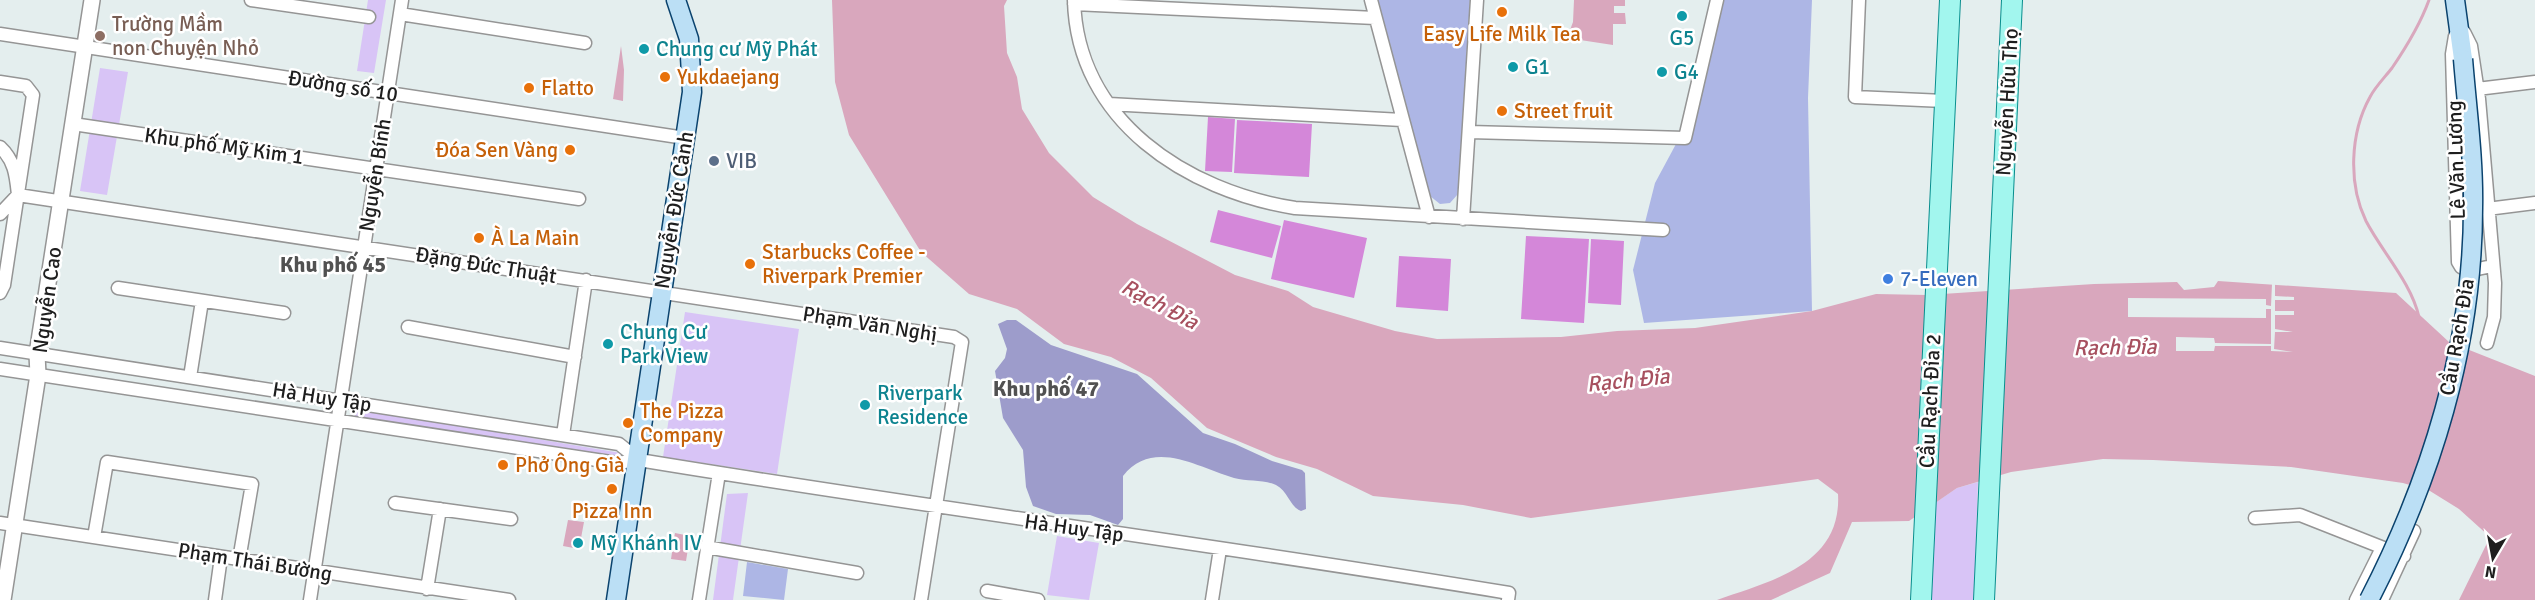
<svg xmlns="http://www.w3.org/2000/svg" width="2535" height="600" viewBox="0 0 2535 600" font-family="Signika,sans-serif">
<style>
.grass{fill:#adb6e5}
.forest{fill:#9d9ccb}
.park{fill:#d8c4f6}
.pitch{fill:#d487d9}
.water{fill:#d9a7bd}
.pier{fill:#e4eeee}
.lines{fill:none;stroke-linecap:round;stroke-linejoin:round}
.stream{stroke:#d9a7bd;stroke-width:3}
.minor-casing{stroke:#959595;stroke-width:15}
.tertiary-casing{stroke:#959595;stroke-width:18}
.secondary-casing{stroke:#0b436e;stroke-width:21}
.primary-casing{stroke:#098e8e;stroke-width:22}
.minor{stroke:#fff;stroke-width:12}
.tertiary{stroke:#fff;stroke-width:15}
.secondary{stroke:#bbdff5;stroke-width:18}
.primary{stroke:#a2f6ee;stroke-width:20}
.secondary-bridge-casing{stroke:#0b436e;stroke-width:21;stroke-linecap:butt}
.secondary-bridge{stroke:#bbdff5;stroke-width:18}
.food-dot{fill:#e8710a;stroke:#fff;stroke-width:2}
.culture-dot{fill:#0f9aa8;stroke:#fff;stroke-width:2}
.education-dot{fill:#8d6e63;stroke:#fff;stroke-width:2}
.service-dot{fill:#5c6f8a;stroke:#fff;stroke-width:2}
.shop-dot{fill:#3f7fe0;stroke:#fff;stroke-width:2}
.labels{text-anchor:middle;dominant-baseline:central;stroke-width:5;stroke-linejoin:round;paint-order:stroke}
.education-label{font-size:21px;fill:#785e54;stroke:#fff;text-anchor:start}
.food-label{font-size:21px;fill:#c56008;stroke:#fff;text-anchor:start}
.culture-label{font-size:21px;fill:#0d838f;stroke:#fff;text-anchor:start}
.street-label{font-size:21px;fill:#1e1e1e;stroke:#fff}
.service-label{font-size:21px;fill:#4e5e75;stroke:#fff;text-anchor:start}
.shop-label{font-size:21px;fill:#366cbe;stroke:#fff;text-anchor:start}
.neighbourhood-label{font-size:22px;font-weight:bold;fill:#515151;stroke:#fff}
.water-label{font-size:22px;font-style:italic;fill:#a7505f;stroke:#fff}
</style>
<rect width="100%" height="100%" fill="#e4eeee"/>
<path class="grass" d="M1378,0H1470L1458,194L1450,203L1440,204L1430,196Z
M1717,0H1812L1808,98L1812,311L1644,323L1633,270L1655,183L1676,144L1690,139Z
M747,562L788,569L784,600L743,596Z"/>
<path class="forest" d="M1007,320H1016L1051,345L1137,374L1203,433L1235,444L1272,461L1302,470L1305,473L1306,509L1301,511C1290,507 1288,491 1276,485C1263,479 1248,482 1234,478C1197,467 1153,438 1123,476V519L1118,525L1090,515L1056,514L1033,506L1026,487L1023,450L1003,418L995,371L1005,358L1007,349L998,324Z"/>
<path class="park" d="M368,0H386L374,73L357,71Z
M100,68L128,72L107,195L80,191Z
M685,312L799,329L777,474L663,457Z
M353,408L621,453L619,461L352,416Z
M1978,482L1974,600H1930L1935,503L1957,488Z
M748,493L733,600H713L727,494Z
M1057,536L1099,543L1089,600L1047,595Z"/>
<path class="pitch" d="M1208,117L1235,119L1232,172L1205,171Z
M1237,120L1312,124L1309,177L1234,173Z
M1218,210L1281,226L1272,258L1210,242Z
M1284,220L1367,238L1354,298L1271,279Z
M1526,236L1589,239L1584,323L1521,319Z
M1591,239L1624,241L1621,305L1588,303Z
M1399,256L1451,259L1448,311L1396,307Z"/>
<path class="water" d="M832,0H1007L1004,6L1007,53L1017,77L1022,109L1049,153L1093,197L1137,224L1235,275L1288,291L1313,307L1395,331L1437,339L1561,337L1617,331L1695,328L1812,311L1876,294L1927,295L2094,284L2177,282L2184,290L2214,287L2218,281L2396,293L2449,342L2535,376V600H2459L2490,537L2459,509L2430,491L2403,483L2291,467L2153,460L2103,459L2011,472L1957,488L1909,521L1852,522L1830,573L1771,600H1717C1771,581 1842,565 1838,494L1818,479L1531,518L1463,505L1373,496L1317,469L1276,457L1207,428L1151,378L1111,357L1064,344L1017,309L969,294L921,252L849,135L835,82Z
M1574,0H1625V6H1614V13H1625L1626,24H1613V45L1567,38L1573,22Z
M621,46L624,70L623,101L613,99Z
M568,520L584,522L579,549L563,546Z
M675,533L690,536L686,561L671,559Z"/>
<path class="pier" d="M2272,284H2275V296L2294,297V300H2275V311H2294V315H2275V329L2293,332H2275L2274,349L2293,352L2271,351V346H2215L2214,351H2176V337L2214,338L2215,343L2271,344V309H2266V318L2128,317V298L2266,299V305L2271,306Z"/>
<g class="lines">
<path class="stream" d="M2419,317C2411,282 2382,252 2366,221C2348,184 2350,133 2370,97C2375,87 2385,77 2392,68C2407,46 2420,25 2429,0"/>
<defs>
<path id="minor" d="M251,0L369,17
M1074,0C1077,121 1187,191 1295,208L1663,230
M1371,0L1429,217
M1859,0L1855,97L1944,101
M1074,4L1375,18
M400,14L585,43
M2464,32L2471,46L2479,99L2495,283L2494,317L2487,343
M0,34L685,138
M2455,36L2452,54L2458,262L2461,267L2468,271L2492,266
M0,82L26,86L33,95L4,285L0,293
M2477,89L2535,82
M1109,104L1402,120
M73,124L579,199
M1469,132L1685,138L1717,0
M0,147C15,161 16,176 18,195L0,214
M18,195L954,337L962,342L921,600
M2487,209L2535,203
M1463,219L1477,0
M118,288L284,313
M408,327L575,357
M0,348L619,444L639,460
M0,369L617,463L639,460C929,508 1220,545 1509,593L1508,600
M190,377L202,301
M563,435L586,280
M395,503L511,519
M2255,518L2300,515L2404,556
M0,523L509,600
M94,537L107,462L252,484L239,560
M706,547L857,573
M427,589L440,509
M987,591L1038,600
M215,600L221,557
M310,600L402,0
M699,600L719,473
M1212,600L1220,549
M2356,600L2382,548
M2382,600L2414,531"/>
<path id="tertiary" d="M3,600L38,375L37,354L92,0"/>
<path id="secondary" d="M2455,0L2463,59
M616,600L692,92L689,39L676,0"/>
<path id="primary" d="M1921,600L1950,0
M1984,600L2012,0"/>
</defs>
<use href="#minor" class="minor-casing"/>
<use href="#tertiary" class="tertiary-casing"/>
<use href="#secondary" class="secondary-casing"/>
<use href="#primary" class="primary-casing"/>
<use href="#minor" class="minor"/>
<use href="#tertiary" class="tertiary"/>
<use href="#secondary" class="secondary"/>
<use href="#primary" class="primary"/>
<defs>
<path id="secondary-bridge" d="M2369,600C2431,480 2473,345 2473,208C2474,159 2467,109 2463,59"/>
</defs>
<use href="#secondary-bridge" class="secondary-bridge-casing"/>
<use href="#secondary-bridge" class="secondary-bridge"/>
</g>
<g class="food-dot">
<circle cx="1502" cy="12" r="6"/>
<circle cx="665" cy="77" r="6"/>
<circle cx="529" cy="88" r="6"/>
<circle cx="1502" cy="111" r="6"/>
<circle cx="570" cy="150" r="6"/>
<circle cx="479" cy="238" r="6"/>
<circle cx="750" cy="264" r="6"/>
<circle cx="628" cy="423" r="6"/>
<circle cx="503" cy="465" r="6"/>
<circle cx="612" cy="489" r="6"/>
</g>
<g class="culture-dot">
<circle cx="1682" cy="16" r="6"/>
<circle cx="644" cy="49" r="6"/>
<circle cx="1513" cy="67" r="6"/>
<circle cx="1662" cy="72" r="6"/>
<circle cx="608" cy="344" r="6"/>
<circle cx="865" cy="405" r="6"/>
<circle cx="578" cy="543" r="6"/>
</g>
<circle class="education-dot" cx="100" cy="36" r="6"/>
<circle class="service-dot" cx="714" cy="161" r="6"/>
<circle class="shop-dot" cx="1888" cy="279" r="6"/>
<g class="labels">
<g class="education-label">
<text x="112" y="24">Trường Mầm<tspan x="112" dy="24">non Chuyện Nhỏ</tspan></text>
</g>
<g class="food-label">
<text x="1502" y="34" text-anchor="middle">Easy Life Milk Tea</text>
<text x="677" y="77">Yukdaejang</text>
<text x="541" y="88">Flatto</text>
<text x="1514" y="111">Street fruit</text>
<text x="558" y="150" text-anchor="end">Đóa Sen Vàng</text>
<text x="491" y="238">À La Main</text>
<text x="762" y="252">Starbucks Coffee -<tspan x="762" dy="24">Riverpark Premier</tspan></text>
<text x="640" y="411">The Pizza<tspan x="640" dy="24">Company</tspan></text>
<text x="515" y="465">Phở Ông Già</text>
<text x="612" y="511" text-anchor="middle">Pizza Inn</text>
</g>
<g class="culture-label">
<text x="1682" y="38" text-anchor="middle">G5</text>
<text x="656" y="49">Chung cư Mỹ Phát</text>
<text x="1525" y="67">G1</text>
<text x="1674" y="72">G4</text>
<text x="620" y="332">Chung Cư<tspan x="620" dy="24">Park View</tspan></text>
<text x="877" y="393">Riverpark<tspan x="877" dy="24">Residence</tspan></text>
<text x="590" y="543">Mỹ Khánh IV</text>
</g>
<g class="street-label">
<text transform="translate(343 86) rotate(9)">Đường số 10</text>
<text transform="translate(2007 102) rotate(-87)">Nguyễn Hữu Thọ</text>
<text transform="translate(224 146) rotate(8)">Khu phố Mỹ Kim 1</text>
<text transform="translate(2456 160) rotate(-92)">Lê Văn Lương</text>
<text transform="translate(375 175) rotate(-81)">Nguyễn Bính</text>
<text transform="translate(674 210) rotate(-81)">Nguyễn Đức Cảnh</text>
<text transform="translate(486 265) rotate(9)">Đặng Đức Thuật</text>
<text transform="translate(47 300) rotate(-82)">Nguyễn Cao</text>
<text transform="translate(870 324) rotate(9)">Phạm Văn Nghị</text>
<text transform="translate(2457 337) rotate(-80)">Cầu Rạch Đỉa</text>
<text transform="translate(322 397) rotate(9)">Hà Huy Tập</text>
<text transform="translate(1930 401) rotate(-87)">Cầu Rạch Đỉa 2</text>
<text transform="translate(1074 528) rotate(8)">Hà Huy Tập</text>
<text transform="translate(255 562) rotate(9)">Phạm Thái Bường</text>
</g>
<g class="service-label">
<text x="726" y="161">VIB</text>
</g>
<g class="shop-label">
<text x="1900" y="279">7-Eleven</text>
</g>
<g class="neighbourhood-label">
<text x="333" y="264">Khu phố 45</text>
<text x="1046" y="388">Khu phố 47</text>
</g>
<g class="water-label">
<text transform="translate(1160 304) rotate(28)">Rạch Đỉa</text>
<text transform="translate(2115 347) rotate(-1)">Rạch Đỉa</text>
<text transform="translate(1628 380) rotate(-6)">Rạch Đỉa</text>
</g>
</g>
<g transform="translate(2493 558) rotate(190)" stroke="#ffffff" stroke-width="4.5" paint-order="stroke">
<path d="M0-4.5L10 22L0 15L-10 22Z" fill="#1e1e1e"/>
<text y="-9" font-size="16" font-weight="bold" text-anchor="middle" fill="#1e1e1e">N</text>
</g>
</svg>
